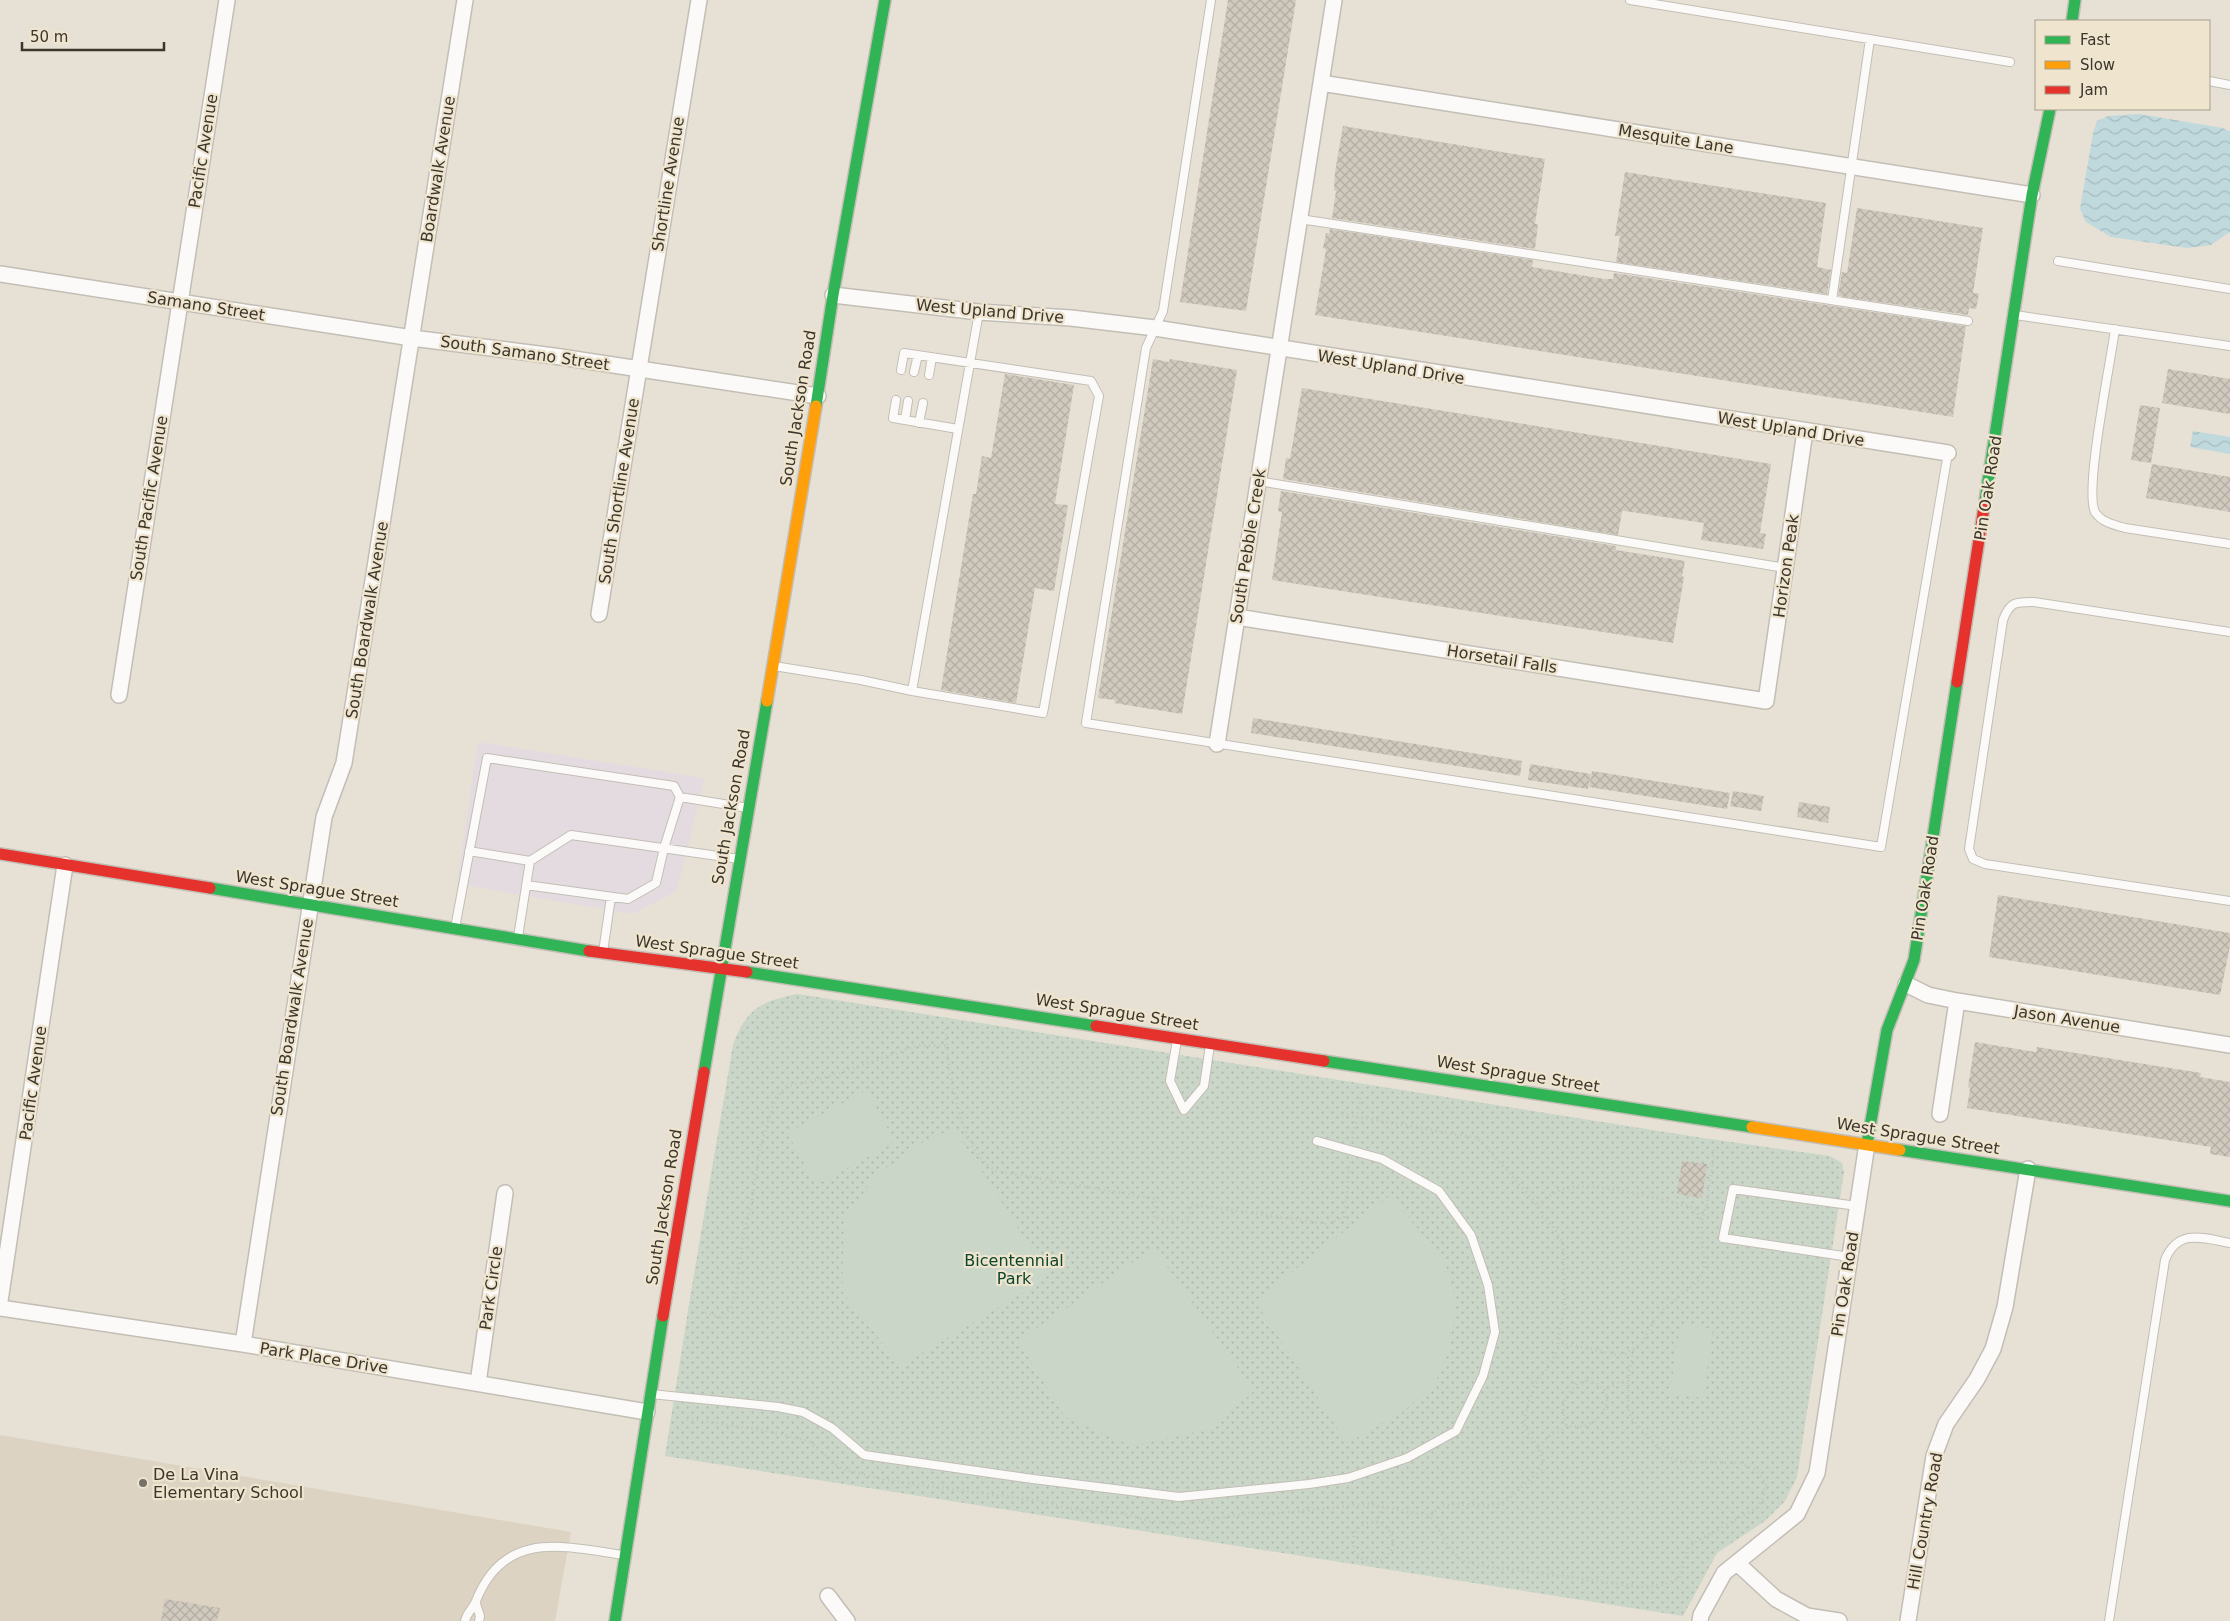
<svg xmlns="http://www.w3.org/2000/svg" width="2230" height="1621" viewBox="0 0 2230 1621" font-family="'DejaVu Sans',sans-serif">
<style>
.commercial{fill:#e4dbe1}
.education{fill:#dcd3c2}
.green{fill:url(#green-dots)}
.pitch{fill:#c9d6c8}
.water{fill:url(#water-waves)}
.building{fill:url(#building-cross-hatch)}
.lines{fill:none;stroke-linecap:round;stroke-linejoin:round}
.lane-casing{stroke:#c3beb5;stroke-width:10}
.street-casing{stroke:#c3beb5;stroke-width:18}
.fast-casing{stroke:#c3beb5;stroke-width:14}
.slow-casing{stroke:#c3beb5;stroke-width:14}
.jam-casing{stroke:#c3beb5;stroke-width:14}
.path{stroke:#c5c4bf;stroke-width:3;stroke-dasharray:1 4;stroke-linecap:butt}
.lane{stroke:#fbfaf9;stroke-width:8}
.street{stroke:#fbfaf9;stroke-width:15}
.fast{stroke:#30b455;stroke-width:11}
.slow{stroke:#ff9f0a;stroke-width:11}
.jam{stroke:#e5322d;stroke-width:11}
.poi-dot{fill:#777268;stroke:#efe4cd;stroke-width:2}
.labels{text-anchor:middle;dominant-baseline:central;stroke-width:4.5;stroke-linejoin:round;paint-order:stroke}
.street-label{font-size:16px;fill:#3b362d;stroke:#efe4cd}
.park-label{font-size:16px;fill:#0b462d;stroke:#efe4cd}
.poi-label{font-size:16px;fill:#3b362d;stroke:#efe4cd;text-anchor:start}
</style>
<defs>
<pattern id="green-dots" width="8" height="8" patternUnits="userSpaceOnUse" patternTransform="scale(1.25)"><rect width="8" height="8" fill="#c9d6c8"/><path d="M2 2h.1M6 6h.1" fill="none" stroke="#aeb8ac" stroke-width="1.8" stroke-linecap="round"/></pattern>
<pattern id="water-waves" width="16" height="10" patternUnits="userSpaceOnUse" patternTransform="scale(1.25)"><rect width="16" height="10" fill="#c0d9dd"/><path d="M0 5q4-4 8 0t8 0" fill="none" stroke="#a6bbbe"/></pattern>
<pattern id="building-cross-hatch" width="8" height="8" patternUnits="userSpaceOnUse" patternTransform="scale(1.25)"><rect width="8" height="8" fill="#cfc9be"/><path d="M0 0l8 8M0 8l8-8" fill="none" stroke="#b3ada4"/></pattern>
</defs>
<rect width="100%" height="100%" fill="#e7e1d5"/>
<path class="commercial" d="M478,742L705,778L677,891L632,914L457,884Z"/>
<path class="education" d="M0,1435L571,1532L555,1621H0Z"/>
<path class="green" d="M798,994L1703,1138L1830,1156L1842,1163L1844,1172L1797,1477L1785,1501L1765,1521L1717,1553L1683,1616L665,1456L690,1298L733,1045C746,1009 761,1001 798,994Z"/>
<path class="pitch" d="M867,1090L895,1142L816,1185L787,1133Z
M954,1128L1045,1270V1280L900,1366L842,1291L844,1221L875,1176L923,1142Z
M1390,1196L1445,1261L1456,1303L1450,1345L1436,1382L1403,1412L1347,1443L1255,1301Z
M1154,1248L1254,1391L1210,1429L1132,1446L1065,1417L1018,1341Z
M1680,1325L1713,1329L1703,1398L1670,1393Z"/>
<path class="water" d="M2139,114L2223,128L2230,132V232L2211,245L2187,248L2111,237L2086,222L2080,209L2093,133L2097,121L2108,116Z
M2193,431L2230,437V454L2190,447Z"/>
<path class="building" d="M1228,0H1296L1246,311L1180,302Z
M1343,126L1545,159L1535,224H1538L1535,249L1332,218L1336,191L1334,190L1335,172Z
M1625,172L1826,203L1817,267L1831,270L1827,294L1616,262L1620,236H1615Z
M1857,208L1983,228L1973,293L1979,294L1976,309L1969,308L1968,315L1838,296L1842,272L1847,273Z
M1330,229L1533,260L1532,267L1604,279H1613L1614,273L1966,326L1953,417L1315,315L1326,249L1323,248L1326,233L1329,234Z
M1153,359L1169,362L1170,359L1237,370L1182,714L1114,703L1115,700L1098,698Z
M2168,369L2230,379V414L2162,403Z
M1005,374L1074,385L1055,504L1068,505L1054,591L1035,588L1016,703L941,690L973,494H976L982,456L991,458Z
M1302,388L1771,464L1760,533L1766,534L1763,549L1701,540L1704,523L1625,511H1622L1618,535L1283,479L1286,458L1290,459Z
M2140,405L2160,408L2151,463L2131,460Z
M2152,464L2230,477V512L2146,498Z
M1281,491L1616,546V550L1685,561L1682,576L1684,577L1673,643L1272,580L1282,512L1278,511Z
M1253,718L1522,761L1520,776L1251,733Z
M1530,764L1591,774L1588,789L1528,780Z
M1592,771L1730,793L1727,809L1589,787Z
M1733,791L1764,796L1761,811L1730,806Z
M1799,802L1830,807L1828,823L1797,817Z
M1998,895L2230,933V946L2220,995L1989,957Z
M1975,1042L2036,1052L2037,1047L2082,1054L2201,1073L2200,1077L2230,1082V1157L2210,1154L2211,1147L1967,1108L1970,1088L1968,1087Z
M1682,1161L1707,1164L1702,1198L1677,1194Z
M165,1599L220,1608L217,1621H161Z"/>
<g class="lines">
<defs>
<path id="lane" d="M1211,0L1163,311L1146,348L1086,723L1881,847L1948,453
M1630,0L2010,62
M2209,81L2230,85
M1300,219L1968,321
M2058,261L2230,289
M1832,300L1870,39
M2015,315L2230,346
M2115,329C2111,361 2084,490 2095,512C2101,522 2114,525 2125,528L2230,544
M901,370L904,353L1091,381L1099,396L1043,713L912,691
M914,372L918,355
M929,375L932,357
M896,400L893,418L958,429
M905,420L908,401
M919,423L923,403
M1258,481L1785,568
M2230,632L2034,602C2016,602 2010,601 2003,620L1969,849L1973,859L1985,864L2230,901
M774,666L861,680L912,691L979,312
M469,851L530,861
M526,885L628,899L656,883L664,848L680,797
M455,928L487,758L674,786L680,797L748,808
M518,937L530,861L571,835L739,859
M603,952L611,897
M1177,1040L1170,1081L1184,1110L1204,1086L1210,1045
M1850,1257L1723,1238L1733,1189L1857,1206
M651,1394L778,1407L803,1412L832,1428L864,1455L1033,1479L1179,1497L1309,1484L1348,1478L1407,1458L1456,1431L1483,1376L1495,1332L1488,1285L1471,1235L1439,1191L1382,1159L1317,1141
M476,1604L480,1616L479,1621
M465,1621C467,1612 473,1609 476,1601C504,1530 562,1546 623,1555
M2109,1621L2165,1260C2178,1228 2203,1238 2230,1243"/>
<path id="street" d="M1321,83L2032,195
M0,274L412,338L554,356L818,396
M833,295L979,312L1071,318L1155,328L1948,453
M599,614L699,0
M1237,617L1766,701L1805,431
M119,695L227,0
M1217,744L1334,0
M1906,984L1928,995L1957,1001L2230,1045
M1940,1114L1957,1001
M0,1301L65,865
M0,1308L243,1344L647,1412
M243,1344L324,817L344,763L465,0
M478,1383L505,1193
M1737,1563L1776,1599L1807,1616L1839,1621
M828,1596L847,1621
M1700,1621L1701,1615L1724,1573L1797,1514L1817,1473L1867,1144
M1908,1621L1934,1456L1946,1424L1977,1379L1993,1349L2005,1307L2028,1169"/>
<path id="fast" d="M2072,21L2075,0
M816,406L833,295L885,0
M1984,507L2032,195L2050,109
M210,888L589,951
M747,972L1096,1026
M1324,1061L1752,1127
M704,1072L767,701
M1867,1144L1887,1030L1914,960L1957,682
M1900,1150L2230,1201
M615,1621L663,1316"/>
<path id="slow" d="M767,701L816,406
M1752,1127L1900,1150"/>
<path id="jam" d="M1957,682L1984,507
M0,854L210,888
M589,951L747,972
M1096,1026L1324,1061
M663,1316L704,1072"/>
</defs>
<use href="#lane" class="lane-casing"/>
<use href="#street" class="street-casing"/>
<use href="#fast" class="fast-casing"/>
<use href="#slow" class="slow-casing"/>
<use href="#jam" class="jam-casing"/>
<path class="path" d="M946,1029C946,1065 961,1156 997,1171L1156,1199L1154,1218L1188,1222L1191,1204L1327,1224L1344,1217L1350,1162
M1342,1114L1478,1138L1538,1205L1542,1216L1555,1229L1563,1244L1565,1307L1559,1334L1558,1348L1552,1361L1534,1386L1525,1416V1429L1538,1446L1543,1460L1539,1471L1504,1503L1489,1505L1453,1504L1441,1506L1430,1516
M1353,1138L1361,1093
M1538,1205C1547,1197 1556,1190 1568,1188C1596,1181 1665,1200 1694,1208L1702,1220L1701,1242L1705,1262L1704,1271L1698,1281L1664,1309L1654,1321L1641,1344L1625,1354L1618,1355L1558,1342
M1702,1220L1707,1203L1714,1149
M705,1313L720,1317L731,1308L736,1292L743,1237L751,1206L760,1148L775,1099L786,1087L831,1076L919,1045L946,1046
M1587,1381C1590,1382 1596,1383 1599,1385C1619,1398 1598,1435 1566,1425C1560,1401 1563,1402 1577,1383Z
M1604,1390L1619,1382L1629,1383
M687,1419L763,1430L809,1441L842,1469L886,1480L1046,1502L1070,1509L1123,1513L1148,1521L1183,1524L1249,1513L1272,1514L1368,1504L1430,1516L1452,1551L1463,1561L1479,1565L1641,1587L1662,1585L1679,1578L1689,1547L1697,1541L1758,1507L1764,1496L1766,1483L1755,1469L1740,1463L1676,1461L1657,1446L1631,1418L1628,1408L1629,1372L1634,1348
M1538,1446L1554,1432H1560L1566,1425
M1377,1522L1383,1507
M1353 1542a20 20 0 1 1 40 0a20 20 0 1 1-40 0Z"/>
<use href="#lane" class="lane"/>
<use href="#street" class="street"/>
<use href="#fast" class="fast"/>
<use href="#slow" class="slow"/>
<use href="#jam" class="jam"/>
</g>
<circle class="poi-dot" cx="143" cy="1483" r="5"/>
<g class="labels">
<g class="street-label">
<text transform="translate(1676 139) rotate(9)">Mesquite Lane</text>
<text transform="translate(203 151) rotate(-81)">Pacific Avenue</text>
<text transform="translate(438 169) rotate(-81)">Boardwalk Avenue</text>
<text transform="translate(668 184) rotate(-81)">Shortline Avenue</text>
<text transform="translate(206 306) rotate(9)">Samano Street</text>
<text transform="translate(990 311) rotate(5)">West Upland Drive</text>
<text transform="translate(525 353) rotate(8)">South Samano Street</text>
<text transform="translate(1391 367) rotate(9)">West Upland Drive</text>
<text transform="translate(798 408) rotate(-81)">South Jackson Road</text>
<text transform="translate(1791 429) rotate(9)">West Upland Drive</text>
<text transform="translate(1988 488) rotate(-81)">Pin Oak Road</text>
<text transform="translate(619 491) rotate(-81)">South Shortline Avenue</text>
<text transform="translate(149 498) rotate(-81)">South Pacific Avenue</text>
<text transform="translate(1248 546) rotate(-81)">South Pebble Creek</text>
<text transform="translate(1786 566) rotate(-82)">Horizon Peak</text>
<text transform="translate(367 620) rotate(-81)">South Boardwalk Avenue</text>
<text transform="translate(1502 659) rotate(9)">Horsetail Falls</text>
<text transform="translate(731 807) rotate(-80)">South Jackson Road</text>
<text transform="translate(1925 888) rotate(-81)">Pin Oak Road</text>
<text transform="translate(317 889) rotate(9)">West Sprague Street</text>
<text transform="translate(717 952) rotate(8)">West Sprague Street</text>
<text transform="translate(1117 1012) rotate(9)">West Sprague Street</text>
<text transform="translate(292 1017) rotate(-81)">South Boardwalk Avenue</text>
<text transform="translate(2067 1019) rotate(9)">Jason Avenue</text>
<text transform="translate(1518 1074) rotate(9)">West Sprague Street</text>
<text transform="translate(33 1083) rotate(-82)">Pacific Avenue</text>
<text transform="translate(1918 1136) rotate(9)">West Sprague Street</text>
<text transform="translate(664 1207) rotate(-81)">South Jackson Road</text>
<text transform="translate(1845 1284) rotate(-81)">Pin Oak Road</text>
<text transform="translate(491 1288) rotate(-82)">Park Circle</text>
<text transform="translate(324 1358) rotate(9)">Park Place Drive</text>
<text transform="translate(1925 1521) rotate(-80)">Hill Country Road</text>
</g>
<g class="park-label">
<text x="1014" y="1260">Bicentennial<tspan x="1014" dy="18">Park</tspan></text>
</g>
<g class="poi-label">
<text x="153" y="1474">De La Vina<tspan x="153" dy="18">Elementary School</tspan></text>
</g>
</g>
<rect x="2035" y="20" width="175" height="90" fill="#efe4cd" stroke="#a79e8d"/>
<rect x="2045" y="36" width="25" height="8" fill="#30b455" stroke="#a79e8d"/>
<text x="2080" y="45" font-size="15" fill="#3b362d">Fast</text>
<rect x="2045" y="61" width="25" height="8" fill="#ff9f0a" stroke="#a79e8d"/>
<text x="2080" y="70" font-size="15" fill="#3b362d">Slow</text>
<rect x="2045" y="86" width="25" height="8" fill="#e5322d" stroke="#a79e8d"/>
<text x="2080" y="95" font-size="15" fill="#3b362d">Jam</text>
<path d="M22 42v8h142v-8" fill="none" stroke="#3b362d" stroke-width="2.5"/>
<text x="30" y="42" font-size="15" fill="#3b362d" stroke="#efe4cd" stroke-width="4" paint-order="stroke">50 m</text>
</svg>
